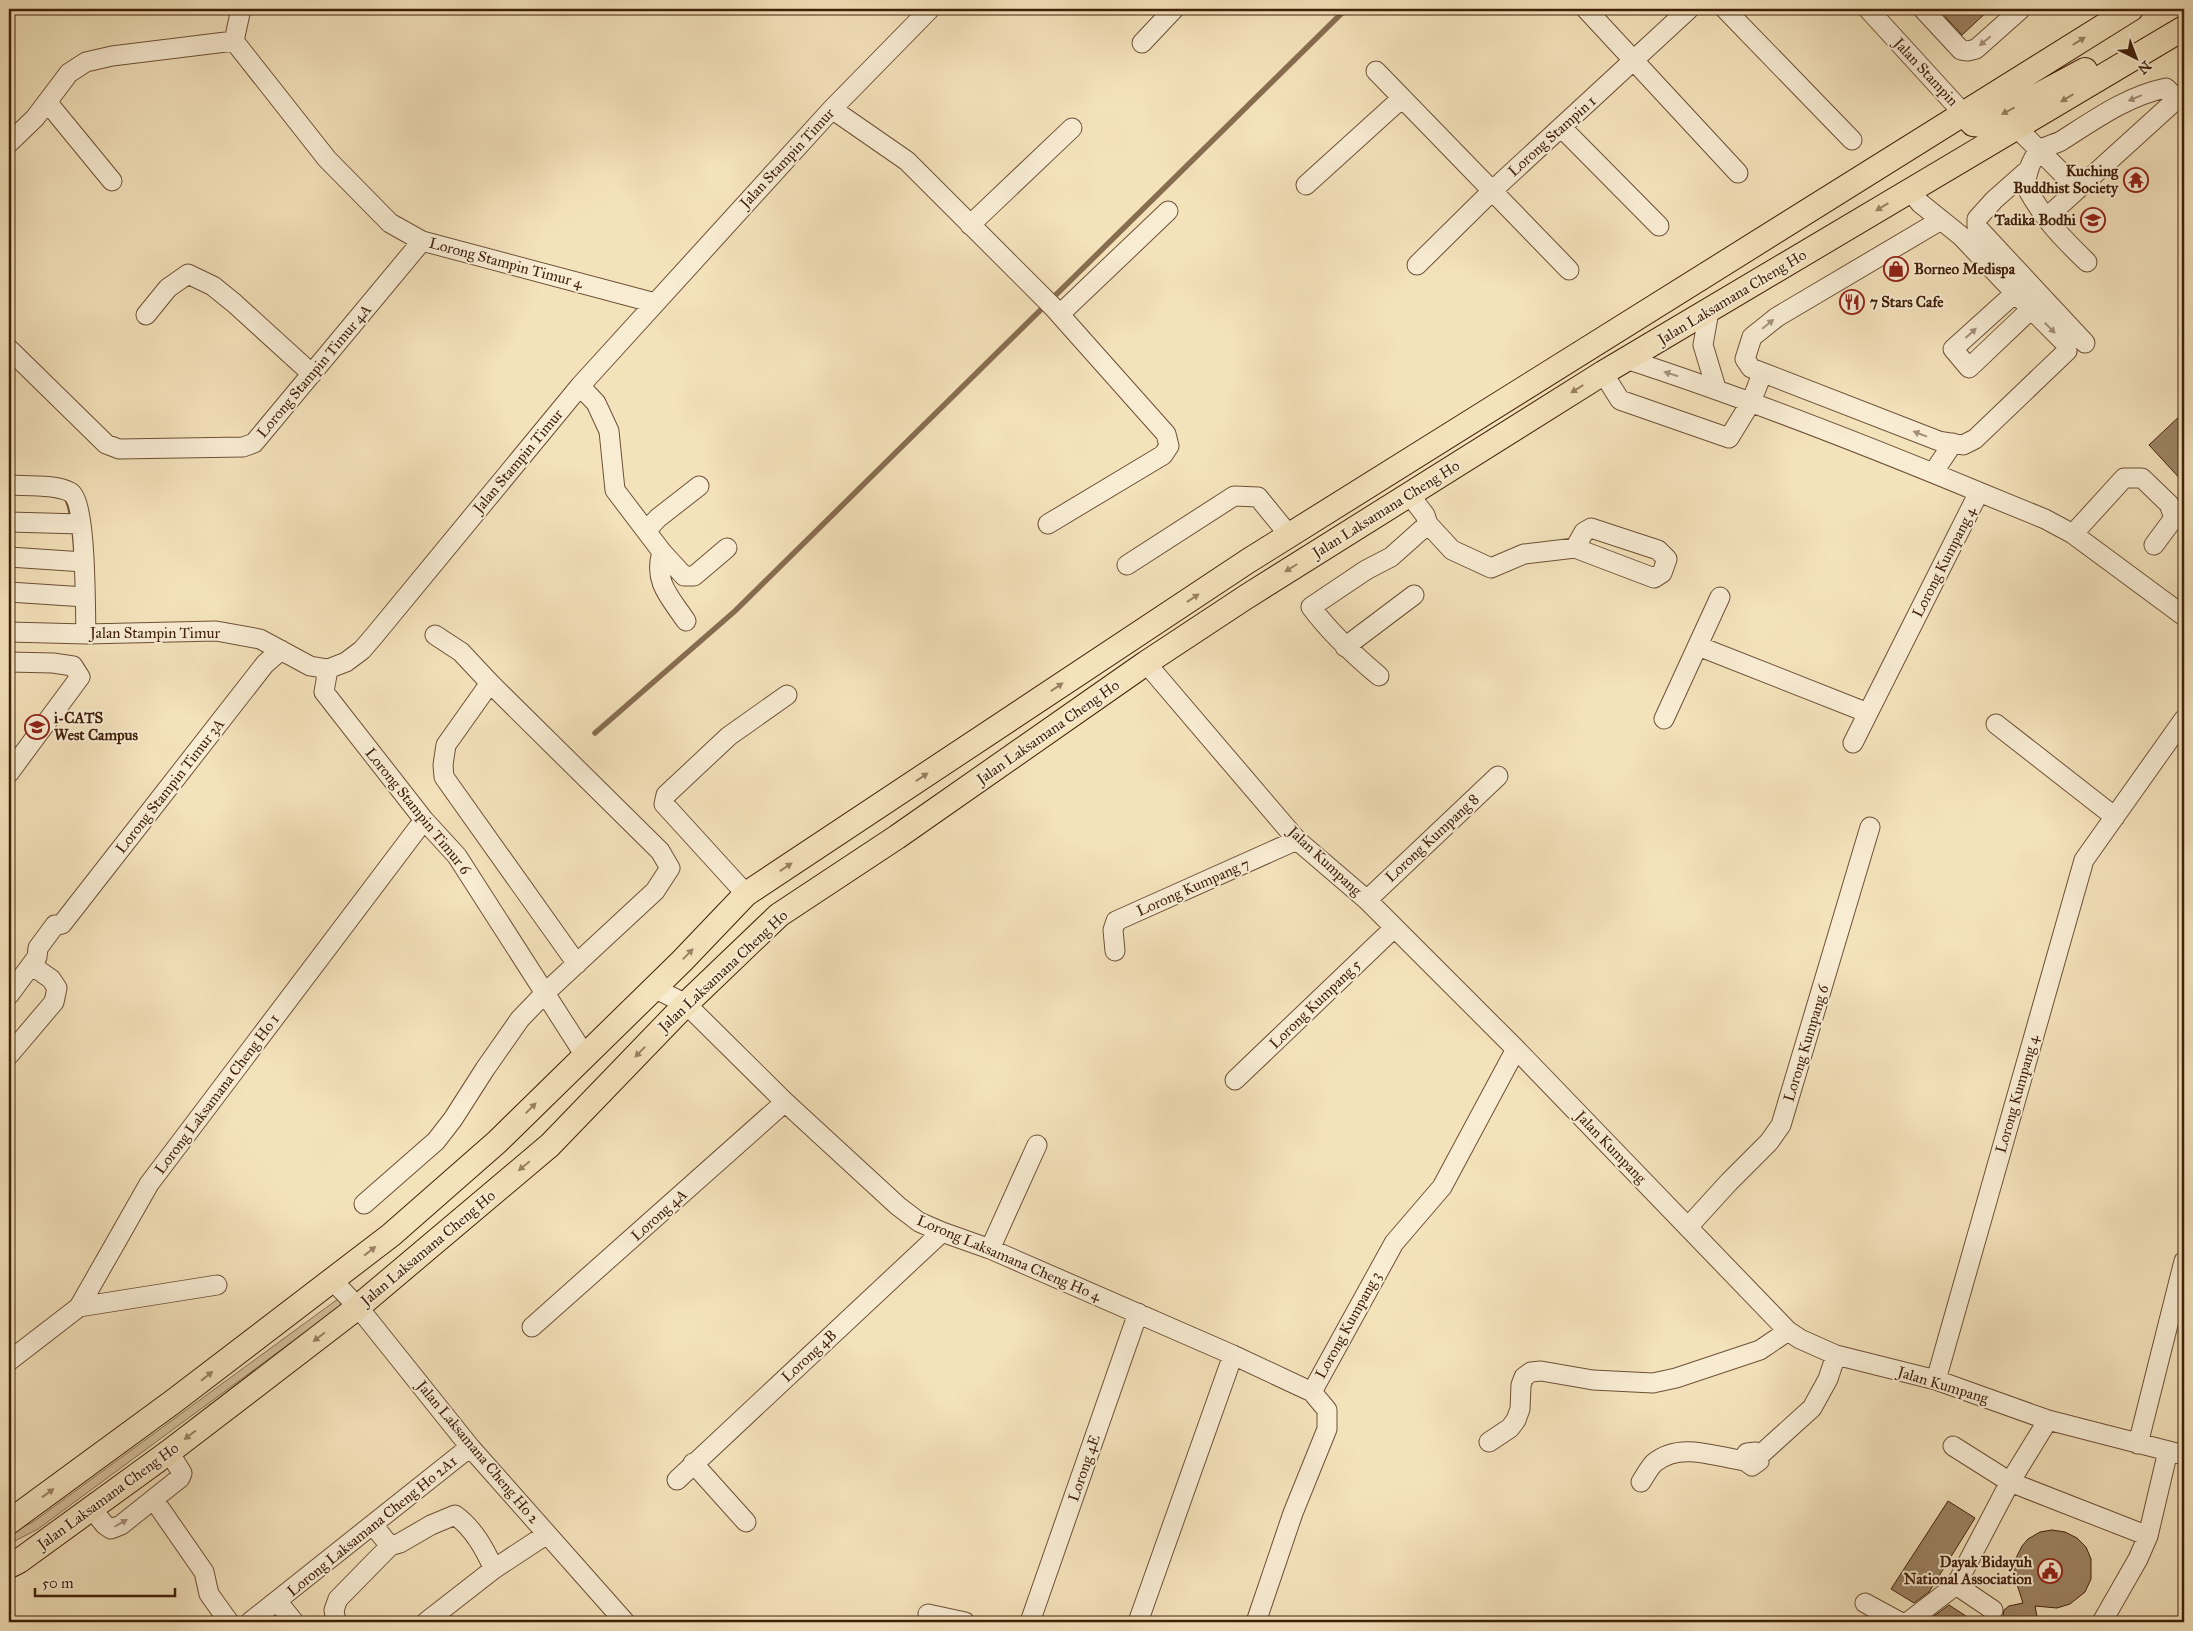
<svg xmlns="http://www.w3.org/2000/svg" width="2193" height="1631" viewBox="0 0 2193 1631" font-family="'IM FELL Great Primer',serif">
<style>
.green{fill:#d5c19d;stroke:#8a7054}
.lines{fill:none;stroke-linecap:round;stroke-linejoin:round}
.stream{stroke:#876d50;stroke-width:5.5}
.building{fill:#9e8566;stroke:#40200a}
.minor-casing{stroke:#6d5036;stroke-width:21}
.major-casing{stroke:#40200a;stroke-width:26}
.minor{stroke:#f8ecd3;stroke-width:19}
.major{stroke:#f4e2bb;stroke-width:24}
.oneway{fill:#a59079}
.oneway2{fill:#9a8162}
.labels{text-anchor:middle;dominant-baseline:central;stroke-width:4;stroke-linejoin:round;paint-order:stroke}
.street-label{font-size:15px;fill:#40200a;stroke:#f8ecd3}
.poi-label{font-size:15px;font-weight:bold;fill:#40200a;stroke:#f8ecd3;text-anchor:end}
</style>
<rect width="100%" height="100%" fill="#f4e2bb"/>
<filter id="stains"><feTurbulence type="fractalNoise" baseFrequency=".004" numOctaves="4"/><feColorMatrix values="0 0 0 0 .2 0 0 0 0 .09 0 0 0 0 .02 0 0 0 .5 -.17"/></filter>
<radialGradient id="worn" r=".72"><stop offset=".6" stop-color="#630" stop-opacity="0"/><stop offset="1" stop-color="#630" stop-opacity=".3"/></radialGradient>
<path class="green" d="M342,1296L346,1302L38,1529L9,1544V1534L33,1522Z"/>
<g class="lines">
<path class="stream" d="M595,733L735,611L1346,9"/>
</g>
<path class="building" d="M1938,9H1990L1962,35Z
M2184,412V483L2149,445Z
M1948,1501L1975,1518L1929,1592L1914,1603L1891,1589Z
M2052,1530L2065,1532L2077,1538L2086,1547L2091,1559V1579L2085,1592L2070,1604L2057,1608L2035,1606L2038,1622H1988L1998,1620L2003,1616L2004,1610L2009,1606L2023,1603L2014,1575L2016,1558L2022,1546L2028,1539L2040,1532Z
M1949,1605L1975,1622H1943L1934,1616Z"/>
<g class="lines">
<defs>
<path id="minor" d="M1586,9L1738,173
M1725,9L1852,140
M1868,9L1963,113
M1923,9L1961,50L1968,51L1976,49L2021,9
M234,41L327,159L390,223L422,241L655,303
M234,41L241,9
M1142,43L1174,9
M1376,71L1569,270
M48,103L112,181
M832,109L907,161L1053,307L1166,434L1169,446L1163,455L1048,524
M1562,128L1659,226
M2017,128L2078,189
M9,143L35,118L69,73L86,62L112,56L234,41
M2029,169L1994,200L1977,219V227L2085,343
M1306,185L1402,98
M1910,190L1920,203L1961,236L2015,293L2065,343L2067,351L1975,439L1963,445L1939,441L1751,368L1745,359L1752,337L1777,317L1941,220
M2046,218L2177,99L2166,88C2127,96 2094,120 2061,141C2055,144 2045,146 2040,150C2031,158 2027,174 2025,185C2043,218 2060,236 2087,262
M970,225L1072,128
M1417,265L1493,190L1689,9
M2015,293L1953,349L1969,368L2031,309
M1709,311L1703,345L1716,388
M1060,314L1168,211
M146,315L168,288L188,274L213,286L234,303L312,374
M9,349L106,444L119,449L243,447L254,443L422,241
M1626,359C1746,398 1863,444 1979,492
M1603,373L1620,400L1729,438L1751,402L1762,374
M580,386L596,403L609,431L615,490L662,552C653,582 670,597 686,621
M1933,473L1953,443
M9,485C25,486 56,484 70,492C87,501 85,612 86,634
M9,522L81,524
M1428,524L1452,550L1491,568L1524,554L1575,548L1654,578L1662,573L1667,559L1658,550L1591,528L1584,532L1575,548
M646,531L658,518L699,486
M2073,534L2124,478H2142L2169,504L2174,518L2154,545
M662,552L684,576H694L727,548
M9,557L84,562
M1127,565L1234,496L1258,497L1289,535
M9,592L85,597
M9,632L86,634L216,631L260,639L310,666L328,669L346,662L362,650L374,636L580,386L832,109L930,9
M435,635L461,652L490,683L446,745L443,765L444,777L577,964
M1698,646L1868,713
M1345,647L1414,595
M9,662L53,663L73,666L80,677L9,773
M1146,663L1297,840L1367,900L1516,1049L1788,1331L1800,1339L1836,1355L1936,1380L2048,1420L2184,1455
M328,669L324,692L424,820L457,856L584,1054
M1379,676C1354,655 1331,634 1311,607L1366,570L1391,557L1428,524L1425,515L1409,494
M1664,719L1720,597
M1996,724L2115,817
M1853,743L1979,492L2045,519L2073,534L2184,616
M746,894L664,804L666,795L729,736L787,695
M1367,900L1498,776
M62,924L265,664L281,650
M1115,951L1113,930L1116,921L1297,840
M654,988L686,1004L785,1102L898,1206L919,1222L942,1232L990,1249L1233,1355L1312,1392L1327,1410V1429L1293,1513L1256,1622
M9,995L37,957L38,948L55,925L62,924
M9,1055L54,1002L57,988L51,979L31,965
M1235,1080L1394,928
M364,1204L436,1141L453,1119L485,1069L520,1019L545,993L655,891L670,868L660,851L490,683
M1688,1227L1729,1182L1769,1142L1781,1125L1870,827
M990,1249L1037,1145
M332,1280L358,1307L470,1447L625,1622
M79,1307L217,1285
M532,1327L785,1102
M9,1361L79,1307L149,1184L424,820
M1936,1380L2084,860L2184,719
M1312,1392L1394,1243L1442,1187L1516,1049
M1489,1442L1510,1428L1516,1420L1520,1409L1521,1385L1524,1377L1531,1372L1541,1371L1593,1380L1653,1383L1676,1378L1760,1350L1788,1331
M2138,1444L2184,1261
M1953,1446L2010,1482L2148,1536
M1759,1456L1812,1408L1828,1379L1836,1355
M693,1463L746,1522
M677,1480L942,1232
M1641,1482C1645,1476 1649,1468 1654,1463C1680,1441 1716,1457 1745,1461L1752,1466L1759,1461L1756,1452L1747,1453L1744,1457L1745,1461
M154,1500L204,1572L209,1594L229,1622
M91,1508L105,1525L111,1529L121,1525L180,1478L182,1473L169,1452
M373,1525L390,1546L400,1543L431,1525L455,1515C474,1529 484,1548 494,1569
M1956,1585L1993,1610
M278,1602L294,1622
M1865,1603L1900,1622
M928,1614L965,1622
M250,1622L470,1447
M336,1622L334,1610L338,1599L390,1546
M426,1622L494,1569L547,1534
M1030,1622L1138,1313
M1138,1622L1233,1355
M1908,1622L1956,1585L2010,1482L2048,1420
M2102,1622L2138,1559L2148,1536L2168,1451"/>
<path id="major" d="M1963,113L1973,124L1983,125L2085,70
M9,1522L174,1401L391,1235L497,1142L682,961L746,894L1248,561L2131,9
M9,1566L19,1561L169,1452L358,1307L550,1145L686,1004L779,915L897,837L1146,663L1246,597L1603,373L2184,28"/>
</defs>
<use href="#minor" class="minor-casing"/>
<use href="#major" class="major-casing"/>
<use href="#minor" class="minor"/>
<use href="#major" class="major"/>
</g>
<defs><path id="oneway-solid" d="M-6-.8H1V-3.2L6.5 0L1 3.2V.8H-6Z" transform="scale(1.25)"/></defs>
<g class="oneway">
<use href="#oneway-solid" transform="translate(1985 41) rotate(140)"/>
<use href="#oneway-solid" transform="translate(2135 98) rotate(157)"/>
<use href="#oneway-solid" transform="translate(1768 324) rotate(-39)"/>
<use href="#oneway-solid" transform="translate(2050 328) rotate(45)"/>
<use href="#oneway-solid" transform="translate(1971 333) rotate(-42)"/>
<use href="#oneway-solid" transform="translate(1671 374) rotate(-162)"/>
<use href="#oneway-solid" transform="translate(1920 434) rotate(-159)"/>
<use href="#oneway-solid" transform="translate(121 1523) rotate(-30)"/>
</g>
<g class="oneway2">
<use href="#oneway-solid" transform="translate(2079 41) rotate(-32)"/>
<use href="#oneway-solid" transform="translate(2067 98) rotate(149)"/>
<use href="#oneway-solid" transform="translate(2008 111) rotate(152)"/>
<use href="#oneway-solid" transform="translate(1882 207) rotate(149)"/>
<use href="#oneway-solid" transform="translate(1577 389) rotate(148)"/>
<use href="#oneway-solid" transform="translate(1291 568) rotate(148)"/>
<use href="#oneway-solid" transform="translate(1193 598) rotate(-34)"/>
<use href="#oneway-solid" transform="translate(1057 687) rotate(-34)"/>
<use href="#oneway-solid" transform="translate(922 777) rotate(-34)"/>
<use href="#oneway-solid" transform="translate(786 867) rotate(-34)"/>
<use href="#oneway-solid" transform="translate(688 954) rotate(-46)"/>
<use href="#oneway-solid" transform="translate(640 1052) rotate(134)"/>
<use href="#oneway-solid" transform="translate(531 1108) rotate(-45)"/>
<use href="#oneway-solid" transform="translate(524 1166) rotate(140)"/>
<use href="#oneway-solid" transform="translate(370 1251) rotate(-38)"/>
<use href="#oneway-solid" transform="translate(319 1337) rotate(143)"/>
<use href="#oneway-solid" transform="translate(207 1376) rotate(-38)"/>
<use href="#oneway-solid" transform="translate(190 1435) rotate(143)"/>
<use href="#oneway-solid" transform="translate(48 1493) rotate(-36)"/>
</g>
<defs>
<symbol id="temple-ring" viewBox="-11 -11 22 22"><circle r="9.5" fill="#f8ecd3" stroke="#8f2418" stroke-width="1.5"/><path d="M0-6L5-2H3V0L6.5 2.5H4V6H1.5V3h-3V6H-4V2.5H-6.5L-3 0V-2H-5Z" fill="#8f2418"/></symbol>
<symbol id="school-ring" viewBox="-11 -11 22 22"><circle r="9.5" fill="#f8ecd3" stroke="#8f2418" stroke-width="1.5"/><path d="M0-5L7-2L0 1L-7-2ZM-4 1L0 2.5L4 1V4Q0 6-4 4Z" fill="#8f2418"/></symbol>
<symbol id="shop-ring" viewBox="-11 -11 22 22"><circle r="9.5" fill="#f8ecd3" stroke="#8f2418" stroke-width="1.5"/><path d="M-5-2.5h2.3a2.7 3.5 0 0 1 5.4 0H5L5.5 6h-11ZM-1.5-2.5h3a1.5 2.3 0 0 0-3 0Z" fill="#8f2418"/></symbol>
<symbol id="restaurant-ring" viewBox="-11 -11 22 22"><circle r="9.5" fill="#f8ecd3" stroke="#8f2418" stroke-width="1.5"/><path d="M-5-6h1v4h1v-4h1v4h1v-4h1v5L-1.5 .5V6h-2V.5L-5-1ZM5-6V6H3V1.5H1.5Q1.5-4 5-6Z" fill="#8f2418"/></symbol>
<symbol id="university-ring" viewBox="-11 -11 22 22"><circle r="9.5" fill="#f8ecd3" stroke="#8f2418" stroke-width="1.5"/><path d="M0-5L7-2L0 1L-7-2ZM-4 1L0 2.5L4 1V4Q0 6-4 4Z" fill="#8f2418"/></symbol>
<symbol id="civic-ring" viewBox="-11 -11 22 22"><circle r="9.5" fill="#f8ecd3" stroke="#8f2418" stroke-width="1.5"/><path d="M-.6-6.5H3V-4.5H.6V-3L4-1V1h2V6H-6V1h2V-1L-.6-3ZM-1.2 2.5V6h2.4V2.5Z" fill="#8f2418"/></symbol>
</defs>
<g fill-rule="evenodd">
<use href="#temple-ring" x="2122" y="166" width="28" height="28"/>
<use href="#school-ring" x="2079" y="206" width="28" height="28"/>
<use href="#shop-ring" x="1882" y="255" width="28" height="28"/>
<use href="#restaurant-ring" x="1838" y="288" width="28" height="28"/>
<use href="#university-ring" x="23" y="713" width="28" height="28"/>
<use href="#civic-ring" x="2036" y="1557" width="28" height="28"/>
</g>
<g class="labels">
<g class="street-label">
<text transform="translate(1926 72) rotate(47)">Jalan Stampin</text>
<text transform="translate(1552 136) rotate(-42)">Lorong Stampin 1</text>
<text transform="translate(787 158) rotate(-47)">Jalan Stampin Timur</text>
<text transform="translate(506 263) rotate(15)">Lorong Stampin Timur 4</text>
<text transform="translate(1732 297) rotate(-31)">Jalan Laksamana Cheng Ho</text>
<text transform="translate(314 371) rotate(-50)">Lorong Stampin Timur 4A</text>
<text transform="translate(518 461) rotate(-50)">Jalan Stampin Timur</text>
<text transform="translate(1386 509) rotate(-32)">Jalan Laksamana Cheng Ho</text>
<text transform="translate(1944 562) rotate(-63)">Lorong Kumpang 4</text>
<text x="155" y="633">Jalan Stampin Timur</text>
<text transform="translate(1048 732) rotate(-35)">Jalan Laksamana Cheng Ho</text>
<text transform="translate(170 786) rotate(-52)">Lorong Stampin Timur 3A</text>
<text transform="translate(418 811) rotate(51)">Lorong Stampin Timur 6</text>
<text transform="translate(1432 838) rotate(-43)">Lorong Kumpang 8</text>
<text transform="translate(1325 861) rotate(43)">Jalan Kumpang</text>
<text transform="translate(1193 887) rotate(-24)">Lorong Kumpang 7</text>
<text transform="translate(723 971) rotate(-43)">Jalan Laksamana Cheng Ho</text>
<text transform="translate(1315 1004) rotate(-44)">Lorong Kumpang 5</text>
<text transform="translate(1806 1043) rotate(-73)">Lorong Kumpang 6</text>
<text transform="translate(217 1094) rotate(-53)">Lorong Laksamana Cheng Ho 1</text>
<text transform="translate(2017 1094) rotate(-74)">Lorong Kumpang 4</text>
<text transform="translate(1611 1147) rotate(46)">Jalan Kumpang</text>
<text transform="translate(659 1215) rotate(-42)">Lorong 4A</text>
<text transform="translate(428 1248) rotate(-40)">Jalan Laksamana Cheng Ho</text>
<text transform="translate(1009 1258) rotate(23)">Lorong Laksamana Cheng Ho 4</text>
<text transform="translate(1348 1325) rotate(-61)">Lorong Kumpang 3</text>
<text transform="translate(809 1356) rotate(-43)">Lorong 4B</text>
<text transform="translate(1943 1385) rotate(17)">Jalan Kumpang</text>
<text transform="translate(478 1452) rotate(50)">Jalan Laksamana Cheng Ho 2</text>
<text transform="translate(1084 1468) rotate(-71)">Lorong 4E</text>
<text transform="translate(108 1496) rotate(-36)">Jalan Laksamana Cheng Ho</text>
<text transform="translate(372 1526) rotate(-39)">Lorong Laksamana Cheng Ho 2A1</text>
</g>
<g class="poi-label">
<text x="2118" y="171">Kuching<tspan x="2118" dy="17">Buddhist Society</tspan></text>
<text x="2076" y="220">Tadika Bodhi</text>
<text x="1914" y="269" text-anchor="start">Borneo Medispa</text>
<text x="1870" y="302" text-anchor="start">7 Stars Cafe</text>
<text x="54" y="718" text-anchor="start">i-CATS<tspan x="54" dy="17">West Campus</tspan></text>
<text x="2032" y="1562">Dayak Bidayuh<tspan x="2032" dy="17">National Association</tspan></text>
</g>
</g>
<rect width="2193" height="1631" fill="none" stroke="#f4e2bb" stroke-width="30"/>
<rect x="10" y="10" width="2173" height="1611" fill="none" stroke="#40200a" stroke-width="2.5"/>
<rect x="15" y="15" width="2163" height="1601" fill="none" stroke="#40200a"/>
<g transform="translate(2136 58) rotate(138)" stroke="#f8ecd3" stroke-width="4" paint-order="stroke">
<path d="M0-4L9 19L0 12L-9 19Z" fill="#40200a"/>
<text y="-8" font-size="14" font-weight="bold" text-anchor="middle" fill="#40200a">N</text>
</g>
<path d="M35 1588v8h140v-8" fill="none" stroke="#40200a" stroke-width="2.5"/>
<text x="42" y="1588" font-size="15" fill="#40200a" stroke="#f8ecd3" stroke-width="4" paint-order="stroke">50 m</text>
<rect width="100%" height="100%" filter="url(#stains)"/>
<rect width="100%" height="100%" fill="url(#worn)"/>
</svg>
